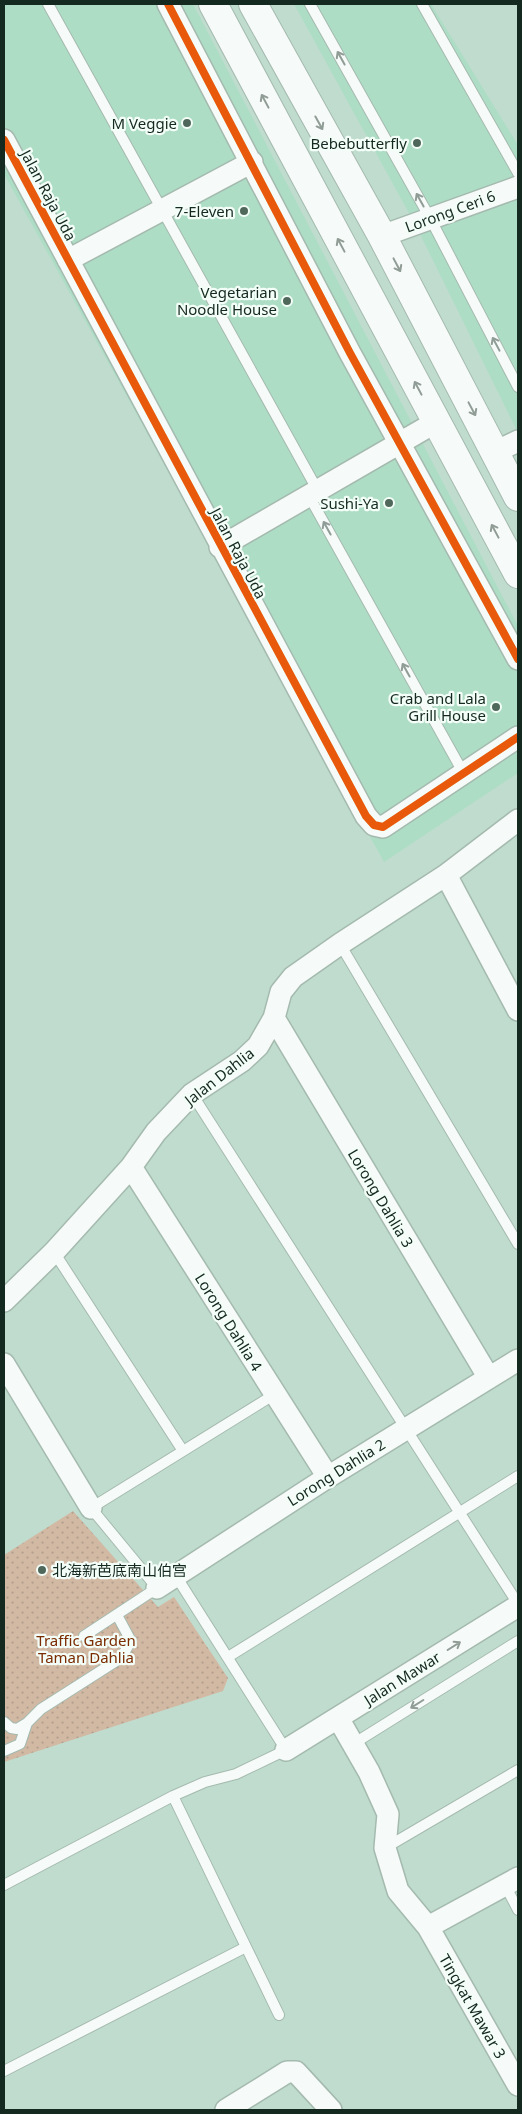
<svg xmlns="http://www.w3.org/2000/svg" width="522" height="2114" viewBox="0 0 522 2114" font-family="'Noto Sans','Noto Sans SC',sans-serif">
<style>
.built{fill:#aeddc5}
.park{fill:url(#park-dots)}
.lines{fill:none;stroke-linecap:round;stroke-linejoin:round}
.service-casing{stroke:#a4baaf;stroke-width:12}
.minor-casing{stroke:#a4baaf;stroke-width:24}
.primary-casing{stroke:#a4baaf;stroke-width:30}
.service{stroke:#f6faf8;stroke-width:10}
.minor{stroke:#f6faf8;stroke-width:21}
.primary{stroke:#f6faf8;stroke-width:28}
.cycleway-casing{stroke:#f4fef8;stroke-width:11}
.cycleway{stroke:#e8590c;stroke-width:8}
.oneway{stroke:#909c96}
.poi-dot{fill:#50685c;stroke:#f4fef8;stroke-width:2}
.labels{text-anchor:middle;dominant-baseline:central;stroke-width:4.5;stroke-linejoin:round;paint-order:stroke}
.poi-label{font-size:15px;fill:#14291f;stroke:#f4fef8;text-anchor:end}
.street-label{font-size:15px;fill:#14291f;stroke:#f4fef8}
.park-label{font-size:15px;fill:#7b2b00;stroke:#f4fef8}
</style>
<defs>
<pattern id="park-dots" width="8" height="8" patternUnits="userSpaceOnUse" patternTransform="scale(1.25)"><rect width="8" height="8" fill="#d2b9a4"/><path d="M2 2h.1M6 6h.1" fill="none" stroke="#b39f8d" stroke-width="1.8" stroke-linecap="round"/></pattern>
</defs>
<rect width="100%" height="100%" fill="#c0dcce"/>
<path class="built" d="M4,4H193L518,626V773L384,862L4,174Z
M294,4H431L518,145V433L416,226Z"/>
<path class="park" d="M73,1511L158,1607L174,1597L228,1678L223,1691L4,1762V1555Z"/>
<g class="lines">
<defs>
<path id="service" d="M48,4L318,491
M310,4L430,218L518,387
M422,4L518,173
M309,496L464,774
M340,944L518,1244
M192,1094L518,1604
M54,1252L183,1451
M84,1636L157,1588L91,1508L275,1394
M228,1657L518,1476
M4,1722L11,1728L17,1729L27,1723L41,1709L121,1658L131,1641L117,1615
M353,1744L518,1641
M4,1751L20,1744L27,1723
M173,1796L279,2015
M385,1848L518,1770
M4,1885L173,1796L205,1782L236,1774L286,1750L176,1576
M505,1885L518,1910
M4,2071L246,1947"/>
<path id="minor" d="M168,4L350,353L518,659
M4,140L366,816L374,825L383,827L518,737
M382,236L518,187
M68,260L252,162
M495,452L518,441
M220,547L436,422
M446,875L518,1010
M274,1018L489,1378
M131,1167L328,1477
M4,1301L54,1252L131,1167L156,1132L192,1094L242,1061L258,1046L274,1018L281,992L293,977L340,944L446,875L518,820
M4,1364L91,1508
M157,1588L328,1477L518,1360
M338,1718L369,1772L388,1814L385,1848L398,1891L428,1927L518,2085
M286,1750L518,1606
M428,1927L518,1878
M226,2110L287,2072H296L331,2110"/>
<path id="primary" d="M213,4L518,574
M253,4L382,236L518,497"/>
</defs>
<use href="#service" class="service-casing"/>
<use href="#minor" class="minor-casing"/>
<use href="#primary" class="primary-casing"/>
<use href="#service" class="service"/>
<use href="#minor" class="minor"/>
<use href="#primary" class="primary"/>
<defs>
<path id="cycleway" d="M168,4L350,353L518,659
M4,140L366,816L374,825L383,827L518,737"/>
</defs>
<use href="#cycleway" class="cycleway-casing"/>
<use href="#cycleway" class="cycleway"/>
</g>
<defs><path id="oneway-shaft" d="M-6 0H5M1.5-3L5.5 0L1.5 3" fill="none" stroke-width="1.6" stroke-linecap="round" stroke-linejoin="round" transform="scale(1.25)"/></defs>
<g class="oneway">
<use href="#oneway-shaft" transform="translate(341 58) rotate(-119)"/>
<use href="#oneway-shaft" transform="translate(265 101) rotate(-118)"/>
<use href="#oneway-shaft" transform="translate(319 123) rotate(61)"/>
<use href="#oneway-shaft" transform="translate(420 200) rotate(-119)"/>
<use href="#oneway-shaft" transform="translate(341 245) rotate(-118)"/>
<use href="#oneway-shaft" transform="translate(397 265) rotate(62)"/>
<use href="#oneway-shaft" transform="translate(496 344) rotate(-118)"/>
<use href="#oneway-shaft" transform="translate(418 388) rotate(-118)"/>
<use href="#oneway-shaft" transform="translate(472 409) rotate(62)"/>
<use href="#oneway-shaft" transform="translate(327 528) rotate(-119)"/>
<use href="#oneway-shaft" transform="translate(495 531) rotate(-118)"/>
<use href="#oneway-shaft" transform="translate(406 670) rotate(-119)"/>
<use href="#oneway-shaft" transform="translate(454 1646) rotate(-32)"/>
<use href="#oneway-shaft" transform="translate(417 1704) rotate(148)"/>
</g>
<g class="poi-dot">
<circle cx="187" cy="123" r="5"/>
<circle cx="417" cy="143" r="5"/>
<circle cx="244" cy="211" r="5"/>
<circle cx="287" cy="301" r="5"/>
<circle cx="389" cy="503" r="5"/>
<circle cx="496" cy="707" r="5"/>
<circle cx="42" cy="1570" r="5"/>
</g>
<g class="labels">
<g class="poi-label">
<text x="177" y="123">M Veggie</text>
<text x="407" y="143">Bebebutterfly</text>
<text x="234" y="211">7-Eleven</text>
<text x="277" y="292">Vegetarian<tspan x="277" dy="17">Noodle House</tspan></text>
<text x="379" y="503">Sushi-Ya</text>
<text x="486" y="698">Crab and Lala<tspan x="486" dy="17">Grill House</tspan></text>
<text x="52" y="1570" text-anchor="start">北海新芭底南山伯宫</text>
</g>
<g class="street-label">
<text transform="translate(49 195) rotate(62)">Jalan Raja Uda</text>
<text transform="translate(450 211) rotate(-20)">Lorong Ceri 6</text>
<text transform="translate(239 553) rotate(62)">Jalan Raja Uda</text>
<text transform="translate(219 1076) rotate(-38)">Jalan Dahlia</text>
<text transform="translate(381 1198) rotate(59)">Lorong Dahlia 3</text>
<text transform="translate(229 1322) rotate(58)">Lorong Dahlia 4</text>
<text transform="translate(336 1472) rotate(-32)">Lorong Dahlia 2</text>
<text transform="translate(402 1678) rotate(-32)">Jalan Mawar</text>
<text transform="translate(473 2006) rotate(60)">Tingkat Mawar 3</text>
</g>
<g class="park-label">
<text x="86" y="1640">Traffic Garden<tspan x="86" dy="17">Taman Dahlia</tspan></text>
</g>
</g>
<rect width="522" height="2114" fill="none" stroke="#14291f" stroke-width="10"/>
</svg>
